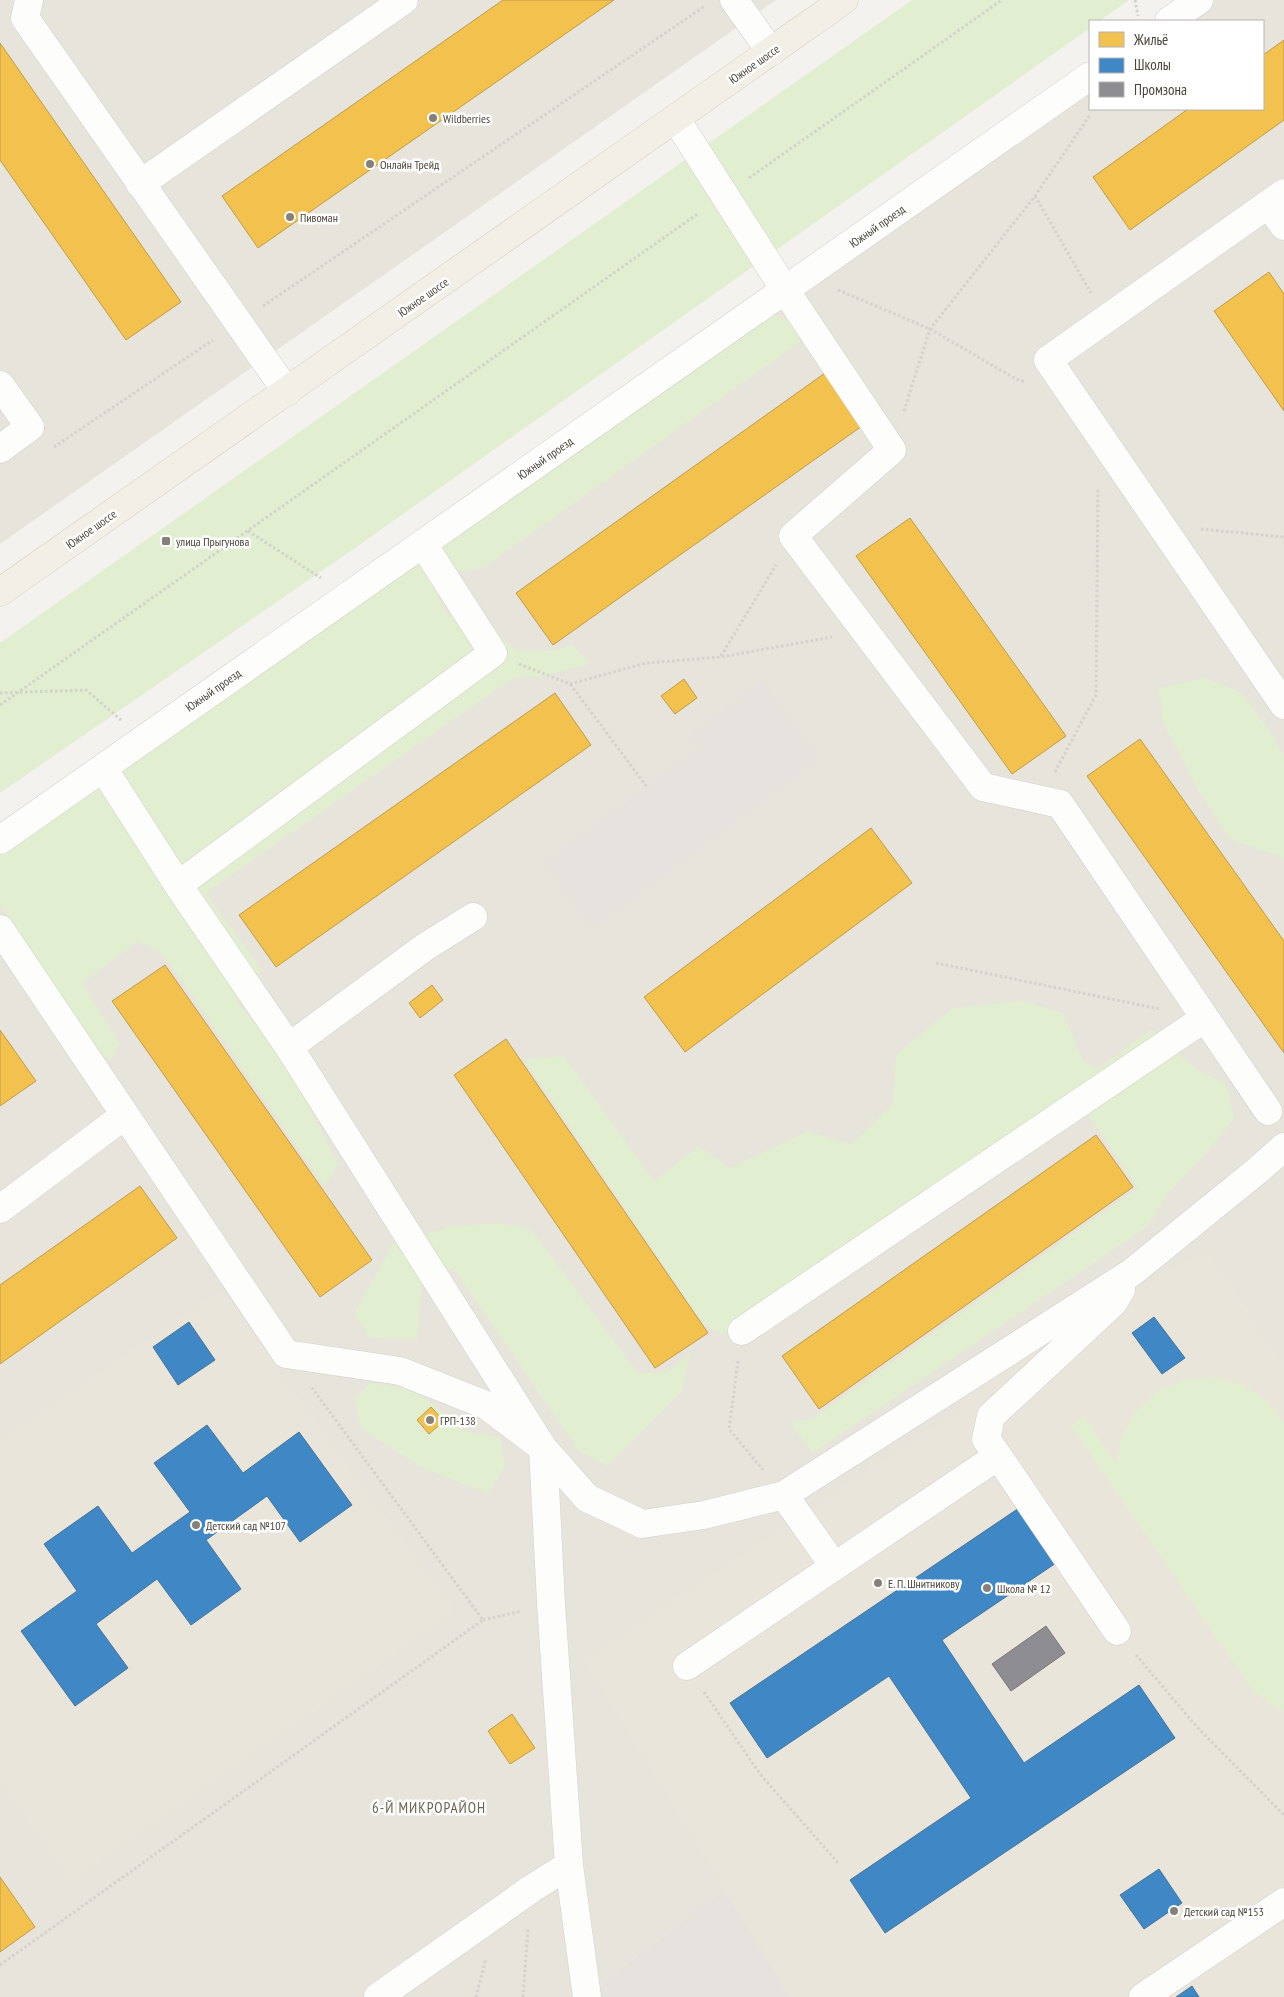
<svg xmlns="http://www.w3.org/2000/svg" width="1284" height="1997" viewBox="0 0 1284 1997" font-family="'PT Sans Narrow',sans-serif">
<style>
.residential{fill:#e7e4dc}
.industrial{fill:#e6e2de}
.education{fill:#eae5da}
.green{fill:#e1eecf}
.parking{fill:#e6e3df}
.homes{fill:#f2c14e;stroke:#c09c48}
.schools{fill:#3f88c5;stroke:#43749b}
.industry{fill:#8d8d92;stroke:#797777}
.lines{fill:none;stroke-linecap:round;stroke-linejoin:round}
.minor-casing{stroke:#d2d0cb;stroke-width:29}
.major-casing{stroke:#d6cebb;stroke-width:29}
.path{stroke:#d3d2cc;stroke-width:3;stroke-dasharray:2.5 2.5;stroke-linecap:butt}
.minor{stroke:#fdfdfc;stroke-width:28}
.major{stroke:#f2efe6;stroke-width:28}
.poi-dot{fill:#868178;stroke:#fff;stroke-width:2}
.labels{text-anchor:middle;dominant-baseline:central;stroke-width:5;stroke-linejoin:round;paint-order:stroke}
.street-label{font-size:12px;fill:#4b4439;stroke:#fff}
.poi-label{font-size:12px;fill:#4b4439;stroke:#fff;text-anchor:start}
.quarter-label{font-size:15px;letter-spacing:1px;fill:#6e6250;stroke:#fff}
</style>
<rect width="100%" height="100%" fill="#f4f2ee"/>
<path class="residential" d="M0,0H776L0,544Z
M1196,0H1284V1997H790L724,1891L582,1997H0V838L1090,73V109H1263V21H1165Z"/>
<path class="industrial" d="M725,1890L790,1997H582Z"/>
<path class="education" d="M1208,1249L1284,1365V1997H790L583,1659L959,1410L965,1398L1076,1325L1088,1337L1136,1289Z
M220,1290L456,1612L71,1883L0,1784V1439Z"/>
<path class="green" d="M912,0H1129L1099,21H1090V28L355,548L0,793V643Z
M770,314L794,321L800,342L482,569L451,572L438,599L449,618L470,605L516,650L551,651L572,644L590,664L539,677L516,676L206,893L262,970L237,1002L265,1034L292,1073L338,1164L325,1187L177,974L157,950L138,941L82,983L120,1043L112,1059L94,1054L0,905V838Z
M1206,678L1242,693L1275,739L1284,757V860L1279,856L1229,839L1194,783L1163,722L1159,688Z
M1021,1000L1063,1013L1083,1061L1098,1069L1151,1029L1196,1069L1226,1084L1234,1118L1206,1154L1171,1190L1147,1227L813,1453L790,1423L812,1419L1138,1188L1075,1096L723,1335L703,1323L524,1060L564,1056L654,1181L699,1146L730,1168L808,1131L851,1145L893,1104L896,1055L951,1009Z
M498,1223L531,1229L638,1373L668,1372L690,1354L682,1391L608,1466L579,1451L453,1268L422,1285L417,1339L370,1338L354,1314L393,1243L450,1227Z
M1213,1377L1242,1384L1268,1401L1284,1424V1711L1275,1708L1253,1691L1070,1425L1084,1416L1117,1464L1120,1441L1133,1414L1155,1393L1183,1380Z
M369,1383L412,1390L432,1403L464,1431L500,1438L505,1467L488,1494L421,1467L360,1428L355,1399Z"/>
<path class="parking" d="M762,682L818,758L592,928L544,864L699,748L690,736Z"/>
<path class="homes" d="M503,0H614L258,248L222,196Z
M1284,40V120L1130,230L1093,177L1188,109H1263V55Z
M0,43L181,302L126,340L0,160Z
M1269,272L1284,294V411L1214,311Z
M825,373L862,426L553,645L516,593Z
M910,518L1066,736L1012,774L856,556Z
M684,679L697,698L675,714L661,696Z
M555,693L591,745L276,967L239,915Z
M1140,739L1284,941V1053L1087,776Z
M871,828L912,883L685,1052L644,997Z
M165,965L372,1260L320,1297L112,1001Z
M432,985L443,1000L420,1018L409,1003Z
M0,1030L36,1081L0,1106Z
M506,1039L708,1333L655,1368L454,1075Z
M1096,1135L1133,1187L819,1409L782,1356Z
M140,1186L177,1238L0,1364V1285Z
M431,1407L444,1421L429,1434L417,1420Z
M512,1714L535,1748L510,1764L488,1731Z
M0,1877L35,1927L0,1952Z"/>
<path class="schools" d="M1154,1317L1185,1358L1162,1374L1132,1333Z
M189,1322L215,1360L178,1385L153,1347Z
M207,1425L243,1473L299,1432L352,1505L300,1542L267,1496L206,1540L241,1589L191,1625L157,1579L96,1624L128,1668L75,1706L21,1631L77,1591L44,1544L98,1506L132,1553L190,1512L154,1463Z
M1019,1508L1056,1563L942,1640L1024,1763L1139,1685L1175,1738L885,1933L850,1880L971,1798L889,1676L767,1758L730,1703Z
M1159,1869L1182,1903L1144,1929L1120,1895Z
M1192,1986L1199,1997H1176Z"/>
<path class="industry" d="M1046,1626L1065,1653L1011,1691L992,1664Z"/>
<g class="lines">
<defs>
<path id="minor" d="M29,0L25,18L287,392
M734,0L771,52
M1169,21L1199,0
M676,119L785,290L892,450L793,536L983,787L1060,804L1268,1111
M140,184L404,0
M1284,193L1048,360L1284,705
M1268,204L1284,226
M0,385L30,427L0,449
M103,768L178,885L493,653L423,544
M0,840L1090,76
M178,885L289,1047L543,1448L551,1603L569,1865
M0,929L286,1354L400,1371L486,1405L543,1448L587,1498L642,1524L704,1515L784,1495L1131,1273L1258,1170L1284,1147
M289,1047L425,947L473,917
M0,1209L125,1115
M742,1331L1205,1018
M998,1456L986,1439L991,1416L1113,1303L1121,1290
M784,1495L834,1566
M687,1666L998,1456L1117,1631
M378,1997L531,1889L569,1865L587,1997
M1143,1997L1284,1902"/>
<path id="major" d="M0,592L844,0"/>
</defs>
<use href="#minor" class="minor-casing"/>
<use href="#major" class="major-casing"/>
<path class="path" d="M1135,0L1138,16
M749,178L1002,0
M1035,196L1091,293
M838,290L930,329L1016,379L1025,382
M263,306L705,6
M904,411L930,329L1035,196L1090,115
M54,447L213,340
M1201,529L1284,537
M248,531L321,578
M721,656L776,565
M519,664L570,684L647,787
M570,684L646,663L721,657L832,637
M0,693L86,690L121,720
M0,705L699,213
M1055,772L1096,695L1098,488
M936,963L1160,1009
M738,1361L729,1429L763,1470
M483,1620L522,1611
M1136,1655L1196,1726L1284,1815
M704,1692L760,1774L839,1864
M0,1965L483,1620L312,1388
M476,1997L486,1959
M523,1997L528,1929"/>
<use href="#minor" class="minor"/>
<use href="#major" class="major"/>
</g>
<g class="poi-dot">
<circle cx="433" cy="118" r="5"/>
<circle cx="370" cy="164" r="5"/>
<circle cx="290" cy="217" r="5"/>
<rect x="161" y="536" width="10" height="10" rx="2.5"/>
<circle cx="430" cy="1420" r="5"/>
<circle cx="196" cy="1525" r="5"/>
<circle cx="878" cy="1583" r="5"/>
<circle cx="987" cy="1588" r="5"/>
<circle cx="1174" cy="1911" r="5"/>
</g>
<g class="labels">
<g class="street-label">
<text transform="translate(754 64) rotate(-35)">Южное шоссе</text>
<text transform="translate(877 226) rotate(-35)">Южный проезд</text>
<text transform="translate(423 297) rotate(-35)">Южное шоссе</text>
<text transform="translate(545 458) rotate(-35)">Южный проезд</text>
<text transform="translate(91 529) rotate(-35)">Южное шоссе</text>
<text transform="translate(213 690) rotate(-35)">Южный проезд</text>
</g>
<g class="poi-label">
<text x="443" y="118">Wildberries</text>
<text x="380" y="164">Онлайн Трейд</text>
<text x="300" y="217">Пивоман</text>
<text x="176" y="541">улица Прыгунова</text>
<text x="440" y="1420">ГРП-138</text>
<text x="206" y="1525">Детский сад №107</text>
<text x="888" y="1583">Е. П. Шнитникову</text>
<text x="997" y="1588">Школа № 12</text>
<text x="1184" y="1911">Детский сад №153</text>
</g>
<g class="quarter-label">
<text x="429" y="1807">6-Й МИКРОРАЙОН</text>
</g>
</g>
<rect x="1089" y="20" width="175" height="90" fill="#ffffff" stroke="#b7b4b0"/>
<rect x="1099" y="32" width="25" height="15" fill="#f2c14e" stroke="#b7b4b0"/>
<text x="1134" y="45" font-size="15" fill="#4b4439">Жильё</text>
<rect x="1099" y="58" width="25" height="15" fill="#3f88c5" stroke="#b7b4b0"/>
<text x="1134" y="70" font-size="15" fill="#4b4439">Школы</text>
<rect x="1099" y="82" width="25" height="15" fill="#8d8d92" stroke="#b7b4b0"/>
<text x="1134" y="95" font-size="15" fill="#4b4439">Промзона</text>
</svg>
